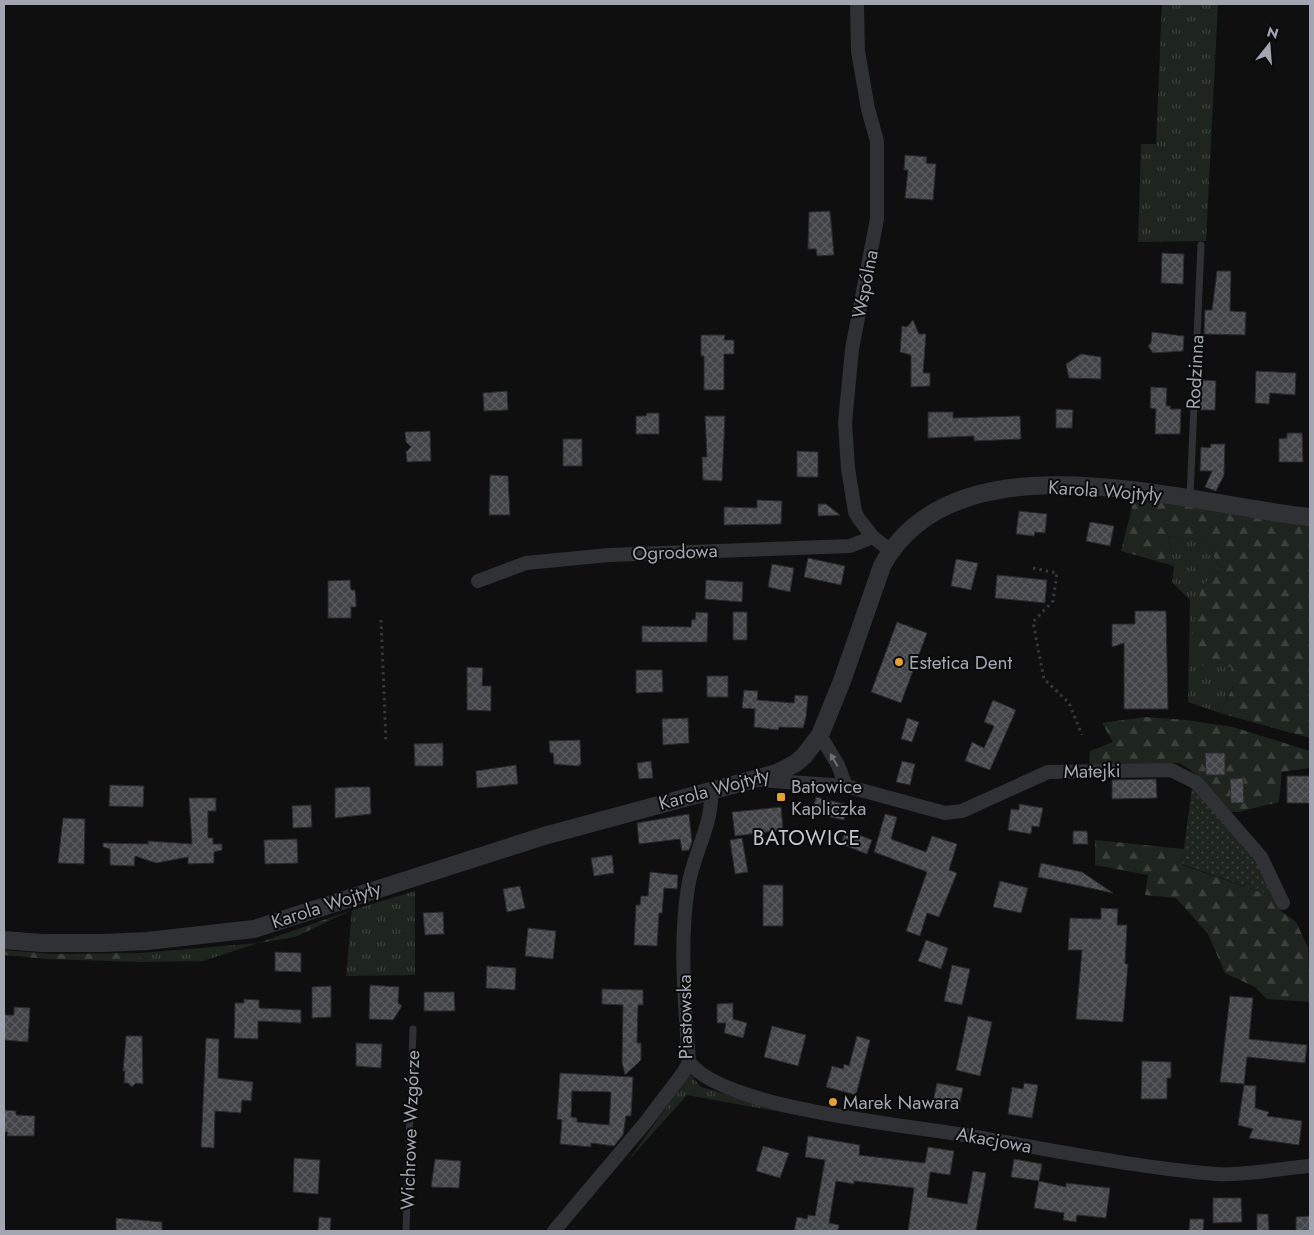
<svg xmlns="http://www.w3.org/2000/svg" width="1314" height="1235" viewBox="0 0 1314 1235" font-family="Jost,sans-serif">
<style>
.grass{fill:url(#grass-tufts)}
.forest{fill:url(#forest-firs)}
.park{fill:url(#park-dots)}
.building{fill:url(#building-cross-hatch);stroke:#29292c;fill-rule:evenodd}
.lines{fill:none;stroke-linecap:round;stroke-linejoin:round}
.path{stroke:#36383c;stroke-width:3;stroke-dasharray:2.5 4;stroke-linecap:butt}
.service{stroke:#303135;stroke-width:7}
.minor{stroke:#303135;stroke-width:14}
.tertiary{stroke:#303135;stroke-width:18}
.oneway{fill:#6e7179}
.poi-dot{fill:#e2a035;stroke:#0a0a0b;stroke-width:2}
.labels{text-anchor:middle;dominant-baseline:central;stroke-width:4;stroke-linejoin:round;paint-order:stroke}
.street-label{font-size:19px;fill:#a1a6b0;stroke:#0a0a0b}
.poi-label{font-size:19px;fill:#a1a6b0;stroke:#0a0a0b;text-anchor:start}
.quarter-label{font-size:21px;letter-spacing:1px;fill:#c2c5cc;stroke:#0a0a0b}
</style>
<defs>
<pattern id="grass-tufts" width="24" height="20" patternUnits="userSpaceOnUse" patternTransform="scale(1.25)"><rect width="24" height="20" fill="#1e241e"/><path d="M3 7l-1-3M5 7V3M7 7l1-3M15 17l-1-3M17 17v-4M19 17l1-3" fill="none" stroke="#3c413c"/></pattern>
<pattern id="forest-firs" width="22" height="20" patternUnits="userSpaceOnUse" patternTransform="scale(1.25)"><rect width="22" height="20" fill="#1e241e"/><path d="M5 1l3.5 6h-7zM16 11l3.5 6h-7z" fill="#3c413c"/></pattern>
<pattern id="park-dots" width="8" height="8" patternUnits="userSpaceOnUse" patternTransform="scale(1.25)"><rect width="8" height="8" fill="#1e241e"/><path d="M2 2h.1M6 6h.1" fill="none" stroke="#3c413c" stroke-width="1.8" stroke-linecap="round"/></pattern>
<pattern id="building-cross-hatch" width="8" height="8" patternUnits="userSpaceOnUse" patternTransform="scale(1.25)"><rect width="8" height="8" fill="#434448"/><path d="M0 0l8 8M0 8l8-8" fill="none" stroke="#5b5c60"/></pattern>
</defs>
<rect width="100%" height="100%" fill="#0f0f10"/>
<path class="grass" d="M1162,4H1218L1206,241L1138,242L1141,144H1156Z
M1168,536L1207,540L1219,568L1201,588L1204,667L1231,666L1233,686L1220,713L1188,702L1190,600L1172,582L1174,566Z
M415,891V975L346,976L352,910Z
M258,943L203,961L141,962L140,953Z
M690,1074L701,1087L803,1116L687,1095L627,1162Z"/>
<path class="forest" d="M1135,495L1310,520V738L1220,713L1233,687L1231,667H1204L1189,647L1201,588L1219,568L1207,540L1168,536L1174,566L1121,551Z
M1145,717L1186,720L1233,727L1310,751V768L1282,772L1279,802L1239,812H1232L1196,774L1180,763L1089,766L1090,751L1113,742L1102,723Z
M1095,840L1184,849L1182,865L1272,896L1280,910L1296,922L1308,947L1310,1002L1267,999L1255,987L1225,973L1208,934L1176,898L1145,895L1148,875L1095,865Z
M352,910L295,937L258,943Z
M4,950L52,954L140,953L141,962L47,959L4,955Z"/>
<path class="park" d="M1192,787L1257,859L1272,896L1182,864Z"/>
<path class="building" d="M905,155L927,157L926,163L936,164L933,200L905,198L908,170H904Z
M830,211L834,255L817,256L816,249H808L809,212Z
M1162,253L1184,254L1183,284L1161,283Z
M1217,271H1231L1230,311L1246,312L1245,335L1204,334L1205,310H1212Z
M913,320L919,334H926L923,373H930V386L911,387V355L900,352L902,326L907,327Z
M1152,332L1184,336L1183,351L1153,353L1148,346L1151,343Z
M701,335H725L724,340H734V354H724V390H704V356H701Z
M1081,354L1101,357V379L1069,378L1066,364Z
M1256,371L1296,373L1295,395L1270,393L1269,404L1255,403Z
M1202,380L1216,381L1215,410H1200Z
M1151,387L1167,388L1166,406H1171L1170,409H1181L1180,434H1155L1156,409L1150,408Z
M507,391L508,410L484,411L483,393Z
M1056,409L1073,410L1072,428H1056Z
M928,412H953V418L1020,416L1021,439L974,441V436L928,438Z
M647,413H659V434H636V416H646Z
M705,416H725L722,481L703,480L702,457H707Z
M430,431L431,461L407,462L406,452L411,447L406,442L405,432Z
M1287,433H1302L1303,462H1279V439L1287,438Z
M563,439H582V466H563Z
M1211,444H1225L1224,475L1216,491L1205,487L1212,471H1200L1201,447L1210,448Z
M797,451L818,452V477H797Z
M490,475L508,476L510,515H489Z
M757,500L782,501L781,524L724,525V507L757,508Z
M818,504H826L840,515L818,516Z
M1019,511L1047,514L1045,533L1035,532L1034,536L1016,534Z
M1090,522L1114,526L1110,546L1086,541Z
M808,558L845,566L841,585L804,577Z
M956,559L978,563L971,590L951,586Z
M772,564L794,568L790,592L768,587Z
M997,575L1047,580L1045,603L995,598Z
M350,580L351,590H355L356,599V607H351V618H328V581Z
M706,580L743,582L742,602L705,599Z
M1135,611H1166L1168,709H1124V643L1112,647V624H1135Z
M696,612L708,613L707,642H642V626L691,627L692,619L695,620Z
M733,612H747V640H733Z
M897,622L927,633L901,703L871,692Z
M467,667L483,668L482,686H491V711L467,710Z
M636,670H662L663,692L636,693Z
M707,676H728V697H707Z
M744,690L758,691L757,700L794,703L795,695L808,696L806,717L803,728L779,727L778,730L754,727L755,709L742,708Z
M993,700L1016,710L990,770L965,761L972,742L984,748L994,726L984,722Z
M688,718L689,743L663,745L662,719Z
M907,718L919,722L912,742L901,739Z
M580,740L581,764L578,766L554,764L553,753H550L549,741Z
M443,743V766H415L414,744Z
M1205,753H1225V775H1206Z
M651,761L653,778L639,779L637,763Z
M902,761L915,764L910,785L896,782Z
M516,765L518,784L477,788L476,771Z
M1287,776H1310V803H1287Z
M1243,778L1244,803H1231L1230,779Z
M1156,779L1157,798L1112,799V780Z
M110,785L144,786L143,807L109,806Z
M352,787H370L371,814L335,818V788Z
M816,797L848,805L844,820L812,813Z
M189,798H216V811H208V838H213V844H222V850L214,852V863L188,864V857L156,863L135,856L134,866L110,865V849L103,847V843L148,844V841L192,844Z
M1019,804L1043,808L1039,827L1032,826L1031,834L1008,830L1011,809L1019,810Z
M311,805L312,827L293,828L292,806Z
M781,807L783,830L735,836L732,812Z
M689,814L692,842L689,850L682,851L680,839L639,844L637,823Z
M885,814L897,817L891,839L926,852L932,836L957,844L949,870L957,873L939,917L927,913L920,936L906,931L927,872L874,852Z
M63,818L85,819L84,864L58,863Z
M846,830L872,840L867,854L841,844Z
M1073,831H1087L1088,844H1073Z
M742,838L748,872L735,874L730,840Z
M297,839L298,863L265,864L264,840Z
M612,855L614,873L594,876L591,858Z
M1041,863L1082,872L1113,893L1038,877Z
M650,872L678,875L677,889L664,888L662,913H659L657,946L634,945L636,905H640L641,896H648Z
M1000,881L1028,888L1021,913L993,907Z
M763,885H783V926H763Z
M520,886L525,908L507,912L503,889Z
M1101,908L1118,909L1117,925H1127L1125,964H1128L1123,1022L1076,1019L1082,950H1068L1070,918L1101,919Z
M443,912L444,934L425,935L423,913Z
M528,928L556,931L553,959L525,956Z
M926,940L948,948L941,969L918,961Z
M275,952L301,953V972L275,971Z
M952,965L970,969L962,1005L944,1001Z
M487,966L516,968L515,990L486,988Z
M370,985L399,987L398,1003L402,1006L393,1020L369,1019Z
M331,986V1017L312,1018V987Z
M602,989L643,990V1005H638L637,1043H641V1060L625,1075L622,1062L623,1005L602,1004Z
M424,992H454L455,1011H424Z
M1230,996L1253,998L1249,1039L1307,1045L1305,1063L1247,1057L1244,1084L1220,1082Z
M244,999L259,1000V1008L301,1010V1023L258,1021V1039L234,1038L235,1003H244Z
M733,1003V1019L747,1023L743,1038L724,1033L726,1023H717V1004Z
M14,1007L30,1008L28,1042L4,1040V1015H14Z
M968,1016L992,1022L980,1076L956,1070Z
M772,1026L806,1035L798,1066L764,1057Z
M126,1036H142L143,1084L136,1083L132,1087L128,1083H124L125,1071H123Z
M857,1036L870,1040L856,1095L826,1087L832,1066L843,1069L844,1064L849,1066Z
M206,1038L219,1039L218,1078L253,1082L251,1101L242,1100L241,1113L215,1111L214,1148L201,1147Z
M356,1043L382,1044L381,1068L356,1066Z
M1142,1061L1171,1062V1078H1167V1099H1141Z
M560,1073L633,1077L631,1116H626L623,1135L614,1146L591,1143V1147L560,1144L562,1120L557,1119ZM572,1091L611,1092L609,1125L577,1122V1118L571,1117Z
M937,1083L963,1088L958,1111L932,1106Z
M1024,1083L1038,1085L1032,1118L1008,1114L1012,1087L1023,1089Z
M1244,1085L1256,1086L1255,1108L1269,1112L1267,1116L1302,1121L1299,1145L1249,1138L1253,1129L1238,1125Z
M4,1110L16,1111V1115L35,1116L34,1136H7L8,1132H4Z
M808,1136L860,1145L859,1155L925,1163L928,1147L954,1151L950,1175L930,1172L927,1197L967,1204L973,1171L986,1173L976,1231H908L914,1188L854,1181V1184L836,1181L829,1223L839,1225L838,1231H794L797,1217L807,1219L808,1215L815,1216L825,1160L805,1157Z
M763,1146L789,1153L780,1178L756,1171Z
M294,1158L320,1160L318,1194L293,1192Z
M435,1159L461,1161L459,1188L431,1187Z
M1014,1159L1042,1164L1039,1181L1011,1177Z
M1039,1181L1066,1187V1183L1110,1188L1106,1218L1077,1215L1076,1222L1063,1220L1064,1213L1034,1208Z
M1213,1198H1241L1242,1222L1213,1223Z
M1257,1214H1268L1269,1231H1257Z
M1310,1216V1231H1296V1217Z
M319,1217L331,1218L330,1231H318Z
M116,1218L162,1222V1231H116Z
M1190,1219H1204L1203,1231H1189Z"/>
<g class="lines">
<path class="path" d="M1033,568L1057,573L1053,601L1033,622L1044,679L1069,703L1082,735
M381,620L386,742"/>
<path class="service" d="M1190,497L1201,245
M406,1231L413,1029"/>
<path class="minor" d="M857,4L858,51L868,109L877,141V219L852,349L845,423L848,468L855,512L859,519L873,537L891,551
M478,581L526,563L609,555L850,546L873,537
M820,735L838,765L846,786
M760,780L846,786L945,813L962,811L1048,772L1171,770L1197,783L1261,857L1283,903
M689,1062C724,1109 908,1125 970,1136C1052,1150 1133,1167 1216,1174C1244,1176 1282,1168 1310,1166
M554,1231L645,1123L683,1073L689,1062C685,1004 679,944 688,887C693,854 713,825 711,791"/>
<path class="tertiary" d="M4,940L42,943H104L147,941L254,929L544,836L777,773L796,763L804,756L820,735L842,681L882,566C956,429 1190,505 1310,517"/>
</g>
<defs><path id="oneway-solid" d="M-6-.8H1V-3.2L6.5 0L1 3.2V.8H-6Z" transform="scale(1.25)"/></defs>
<use class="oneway" href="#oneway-solid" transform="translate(834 760) rotate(-120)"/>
<g class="poi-dot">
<circle cx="899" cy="662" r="5"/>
<rect x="776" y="792" width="10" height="10" rx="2.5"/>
<circle cx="833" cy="1102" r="5"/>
</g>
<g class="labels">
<g class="street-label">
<text transform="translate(865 284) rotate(-79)">Wspólna</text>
<text transform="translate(1195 372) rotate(-87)">Rodzinna</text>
<text transform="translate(1105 491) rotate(4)">Karola Wojtyły</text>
<text transform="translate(675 552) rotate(-2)">Ogrodowa</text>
<text transform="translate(1092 771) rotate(-1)">Matejki</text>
<text transform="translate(714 789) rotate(-15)">Karola Wojtyły</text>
<text transform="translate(326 905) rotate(-18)">Karola Wojtyły</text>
<text transform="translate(685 1017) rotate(-91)">Piastowska</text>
<text transform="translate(410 1130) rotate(-88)">Wichrowe Wzgórze</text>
<text transform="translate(994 1140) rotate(10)">Akacjowa</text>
</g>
<g class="poi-label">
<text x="909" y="662">Estetica Dent</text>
<text x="791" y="786">Batowice<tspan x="791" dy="22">Kapliczka</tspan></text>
<text x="843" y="1102">Marek Nawara</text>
</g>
<g class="quarter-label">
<text x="807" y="838">BATOWICE</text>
</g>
</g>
<rect width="1314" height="1235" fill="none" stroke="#a1a6b0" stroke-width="10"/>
<g transform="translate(1269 45) rotate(17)" stroke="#0a0a0b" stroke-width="4" paint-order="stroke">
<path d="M0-4L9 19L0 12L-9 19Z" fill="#a1a6b0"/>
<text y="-8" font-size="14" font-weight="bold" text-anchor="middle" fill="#a1a6b0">N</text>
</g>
</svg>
